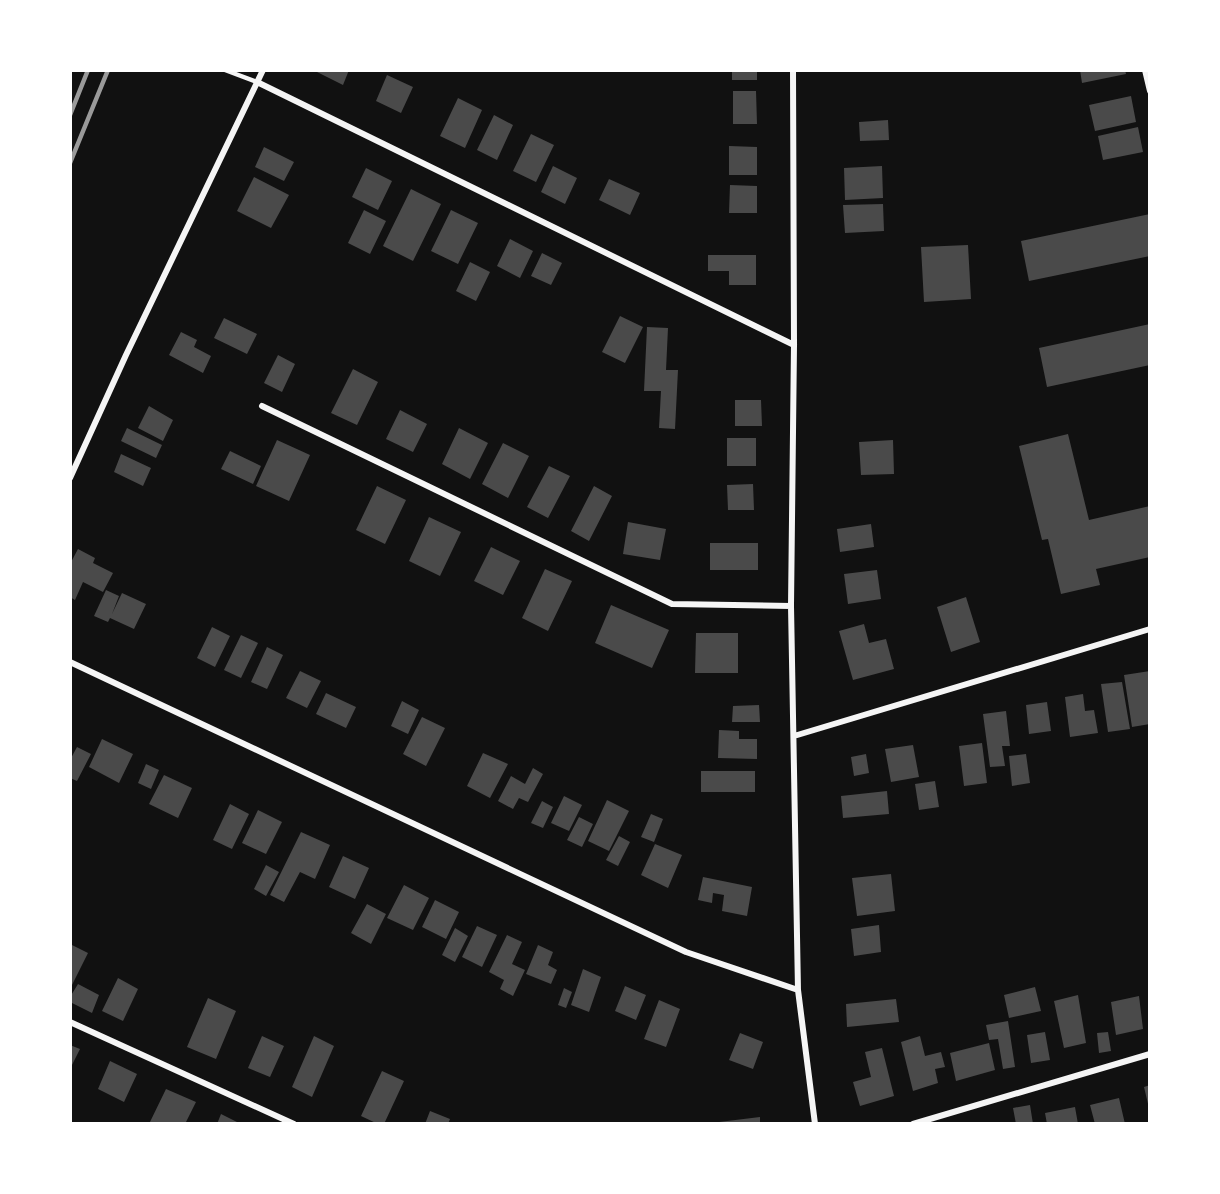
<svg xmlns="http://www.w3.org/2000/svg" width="1220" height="1194" viewBox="0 0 1220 1194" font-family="'Alegreya Sans',sans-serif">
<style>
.building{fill:#4a4a4a}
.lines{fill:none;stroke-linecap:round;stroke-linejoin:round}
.service{stroke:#f5f5f5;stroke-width:4.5}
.minor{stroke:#f5f5f5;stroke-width:6}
.rail{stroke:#9a9a9a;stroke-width:4.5}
</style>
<rect width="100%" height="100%" fill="#111"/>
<path class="building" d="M313,70H349L343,85Z
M732,70H757V80H732Z
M1080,70H1125L1126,74L1082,83Z
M387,75L413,87L401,113L376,101Z
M733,91H756L757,124H733Z
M1131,96L1136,122L1095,131L1089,105Z
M458,98L482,110L465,148L440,136Z
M494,115L513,125L497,160L477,150Z
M888,120L889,140L860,141L859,122Z
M1138,127L1143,152L1103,160L1098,136Z
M531,134L554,145L536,182L513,171Z
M729,146L757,147V175H729Z
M264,147L294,162L284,181L255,167Z
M553,166L577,178L565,204L541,192Z
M882,166L883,198L845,200L844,168Z
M366,168L392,181L378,210L352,197Z
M254,177L289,195L271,228L237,211Z
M609,179L640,193L630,215L599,200Z
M730,185L757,186V213H729Z
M411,189L441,204L413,261L383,246Z
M883,204L884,231L845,233L843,205Z
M364,210L386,221L370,254L348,243Z
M451,210L478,223L458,264L431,251Z
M1150,214V256L1029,281L1021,241Z
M510,239L533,251L520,278L497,266Z
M968,245L971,299L924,302L921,247Z
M542,253L562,263L551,285L531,276Z
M708,255H756V285H729V271H708Z
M470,262L490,272L476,301L456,291Z
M620,316L643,327L625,363L602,352Z
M224,318L257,334L247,354L214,338Z
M1150,324V365L1047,387L1039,348Z
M647,327L668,328L666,370H678L675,429L659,428L661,391H644Z
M181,332L197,340L194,347L211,356L203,373L169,355Z
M278,355L295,364L282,392L264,383Z
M353,369L378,382L357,425L331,413Z
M735,400H761L762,426H735Z
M149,406L173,420L163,441L138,428Z
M400,410L427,424L413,452L386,439Z
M127,428L162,445L156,458L121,441Z
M459,428L488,443L470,479L442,464Z
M1068,434L1089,520L1150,506V557L1096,569L1100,585L1061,594L1048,539L1042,540L1019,446Z
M727,438H756V466H727Z
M277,440L310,455L289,501L256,486Z
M893,440L894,474L861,475L859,442Z
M503,443L529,456L508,498L482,484Z
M230,451L261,466L253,484L221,469Z
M121,454L151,468L143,486L114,472Z
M549,466L570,476L548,518L527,507Z
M753,484L754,510H728L727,485Z
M377,486L406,500L385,544L356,530Z
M594,486L612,496L589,541L571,531Z
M429,517L461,532L440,576L409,561Z
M628,522L666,529L660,560L623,554Z
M871,524L874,547L840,552L837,529Z
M710,543H758V570H710Z
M491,547L520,561L503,595L474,581Z
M78,549L95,558L93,563L113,573L103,592L83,582L75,600L70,597V564Z
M545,569L572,581L548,631L522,618Z
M877,570L881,599L848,604L844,574Z
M106,590L119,596L112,614L122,593L146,604L134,629L110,618L108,622L94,616Z
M966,597L980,642L951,652L937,607Z
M611,605L669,630L652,668L595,643Z
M864,624L869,643L886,639L894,669L853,680L839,631Z
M212,627L230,636L215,667L197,658Z
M696,633H738V673H695Z
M241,635L258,643L241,678L224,670Z
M267,647L283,655L267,689L251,682Z
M300,671L321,681L307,708L286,698Z
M1150,671V724L1132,727L1124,675Z
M1122,682L1130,729L1108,732L1101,684Z
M326,693L356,707L346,728L316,714Z
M1083,694L1085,711L1094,710L1098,733L1070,737L1065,697Z
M402,701L419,710L408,734L391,726Z
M1047,702L1051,731L1029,734L1026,705Z
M759,705L760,722H732L733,706Z
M1006,711L1010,746H1002L1005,766L990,767L983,714Z
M422,717L445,728L426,766L403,754Z
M719,730L739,731V739H757V759L718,758Z
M102,739L133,754L119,783L89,767Z
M982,743L987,783L964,786L959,746Z
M913,745L919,777L891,782L885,749Z
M77,747L91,754L77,781L70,778V760Z
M483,753L508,764L490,798L467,786Z
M866,754L869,773L854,776L851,757Z
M1026,754L1030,783L1012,786L1009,756Z
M146,764L159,770L151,789L138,783Z
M533,768L543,774L528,802L519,798L513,809L498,801L511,776L525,784Z
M701,771H755V792H701Z
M164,775L192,788L178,818L149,804Z
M935,781L939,807L919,810L915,784Z
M887,791L889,814L843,818L841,796Z
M564,796L582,805L569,831L551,823Z
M607,800L629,811L609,851L588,841Z
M542,801L553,807L543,828L531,823Z
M230,804L249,814L232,849L213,840Z
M258,810L282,822L266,854L242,843Z
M651,814L663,819L654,842L641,837Z
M579,817L593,824L582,847L567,840Z
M301,832L330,845L315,879L300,872L284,902L270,895Z
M619,836L630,842L618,866L606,860Z
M655,844L682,855L668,888L641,875Z
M343,856L369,868L355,899L329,887Z
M266,865L279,872L266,896L254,889Z
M891,874L895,911L857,916L852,878Z
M703,877L752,887L747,916L722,911L724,895L713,893L712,903L698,900Z
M404,885L429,898L413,930L387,918Z
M435,900L459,912L446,939L422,927Z
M367,904L386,914L371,944L351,933Z
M879,925L881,952L854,956L851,929Z
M477,926L497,935L482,967L462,957Z
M455,928L468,936L455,962L442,955Z
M507,935L522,942L512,964L525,970L513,996L500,989L504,980L489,972Z
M70,944L88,953L70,989Z
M538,945L553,952L548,965L557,970L551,984L526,974Z
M583,969L601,977L589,1012L571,1005Z
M118,978L138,989L123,1021L102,1011Z
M78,984L99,995L92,1013L70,1002V997Z
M625,986L646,995L636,1020L615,1011Z
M1035,987L1041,1011L1009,1018L1004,995Z
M564,988L572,992L566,1008L558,1005Z
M1078,995L1086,1043L1064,1048L1054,1001Z
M1139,996L1143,1029L1116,1035L1111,1002Z
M208,998L236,1011L216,1059L187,1047Z
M896,999L899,1022L847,1027L846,1004Z
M659,1000L680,1009L666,1047L644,1039Z
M1008,1021L1015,1067L1003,1069L998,1039L989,1040L986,1025Z
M1045,1032L1050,1060L1031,1063L1027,1035Z
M1108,1032L1111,1051L1099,1053L1097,1033Z
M740,1033L763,1042L753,1069L729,1060Z
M262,1036L284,1046L270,1077L248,1068Z
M314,1036L334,1046L312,1097L292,1087Z
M920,1036L925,1056L941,1052L945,1067L935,1069L938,1083L913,1091L901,1042Z
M989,1043L995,1070L956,1081L950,1053Z
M70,1045L80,1049L70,1069Z
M882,1048L894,1096L860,1106L853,1082L871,1077L865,1052Z
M110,1061L137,1074L124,1102L98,1089Z
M382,1071L404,1081L384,1124H378L361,1116Z
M1150,1085V1108H1149L1144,1087Z
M166,1089L196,1102L185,1124H149Z
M1119,1098L1125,1124H1095L1090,1105Z
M1030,1105L1033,1124H1016L1013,1108Z
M1075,1107L1078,1124H1047L1045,1113Z
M430,1111L450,1119L448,1124H425Z
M221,1114L241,1124H217Z
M760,1117V1124H720L719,1122Z"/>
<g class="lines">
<path class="service" d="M225,70L257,82"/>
<path class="minor" d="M793,70L794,345L791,606L798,990L815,1124
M1145,70L1150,91
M257,82L794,345
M262,406L672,604L791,606
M70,478L126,355L263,70
M70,662L686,952L798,990
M794,736L1150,629
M70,1022L294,1124
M913,1124L1150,1054"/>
<path class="rail" d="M70,115L88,70
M70,163L108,70"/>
</g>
<rect width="1220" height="1194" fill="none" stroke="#ffffff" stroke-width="144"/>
</svg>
